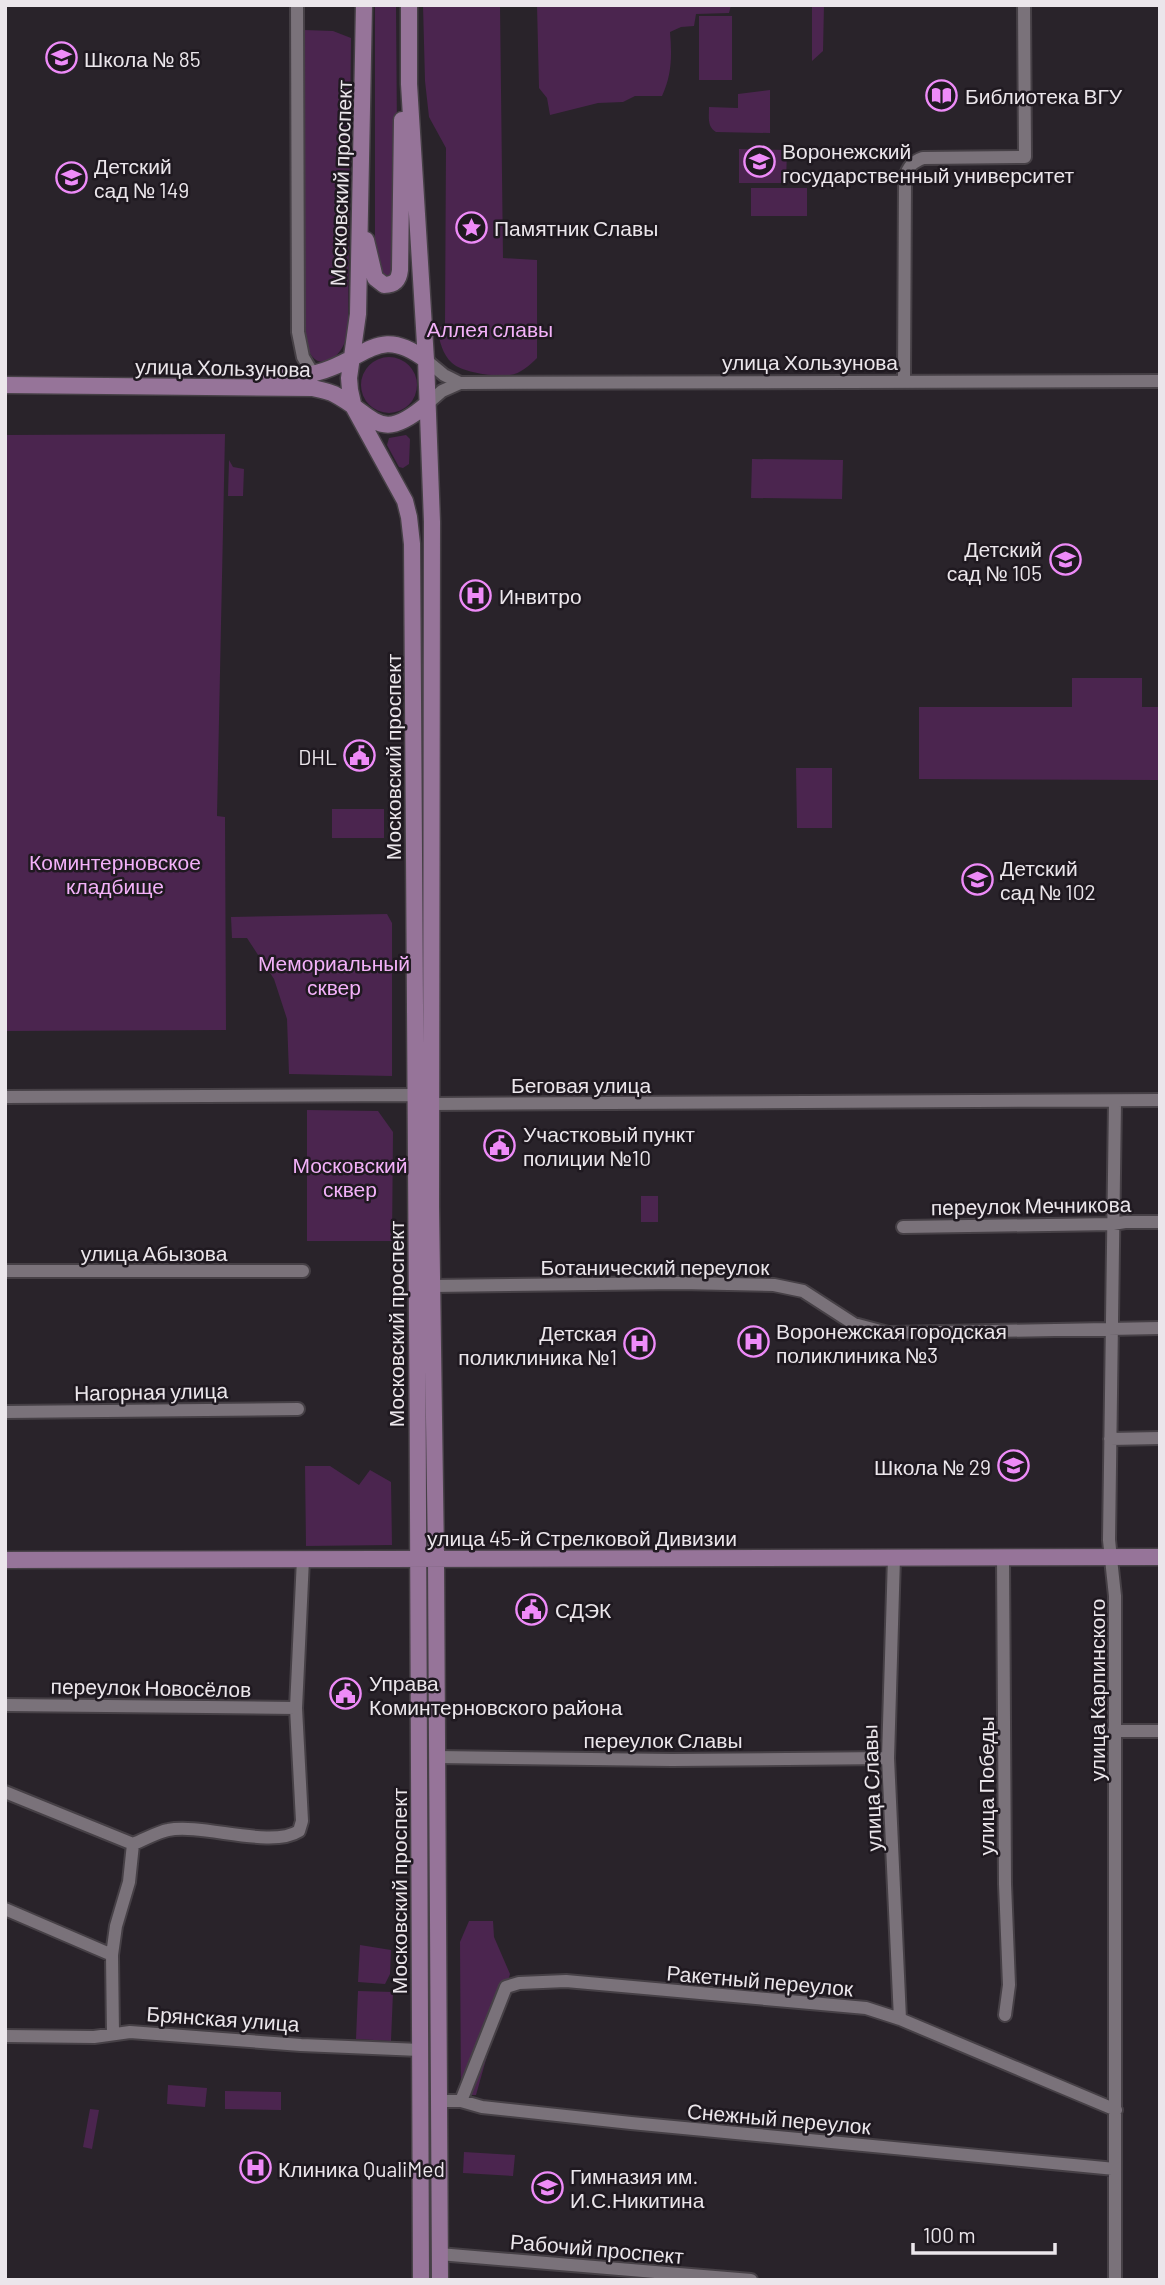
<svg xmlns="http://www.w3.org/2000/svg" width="1165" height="2285" viewBox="0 0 1165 2285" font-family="Barlow,sans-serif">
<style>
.green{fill:#4b254f}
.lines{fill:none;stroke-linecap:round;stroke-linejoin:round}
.minor-casing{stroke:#464046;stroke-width:16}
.major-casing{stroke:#464046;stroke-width:19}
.minor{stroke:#7a727a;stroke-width:12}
.major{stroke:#967499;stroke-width:16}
.labels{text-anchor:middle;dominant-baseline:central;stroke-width:5;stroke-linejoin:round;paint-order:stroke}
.poi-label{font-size:21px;fill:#ebe6eb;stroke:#1f1920;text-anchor:start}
.street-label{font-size:21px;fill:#ebe6eb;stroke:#1f1920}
.park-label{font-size:21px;fill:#f3b1f9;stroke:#1f1920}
</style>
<rect width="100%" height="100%" fill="#29232a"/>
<path class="green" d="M375,5H396L398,268L385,281L377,268L375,240Z
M423,5H500L503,258L537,260V358C530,365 520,374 510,375C495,377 463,373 452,363C442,354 440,341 437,329L445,324L446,148L429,117L425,81Z
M537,5H731L729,13L696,14L694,26L681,27L670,32C672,55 672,75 662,96H635L623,102L598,103L550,115L547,98L539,88Z
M812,5H824L823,51L812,61Z
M699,16H732V80H699Z
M304,30L333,31L351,38L348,330C345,359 313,380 305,339L301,32Z
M770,90V133L716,132C707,127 709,117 709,107L738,108V94Z
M739,149L787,150L786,183H739Z
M751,188H807V216H751Z
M361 385a28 28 0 1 1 56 0a28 28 0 1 1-56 0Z
M225,434L217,816L225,817L226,1030L5,1031V435Z
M406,435L410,439L409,464L403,468L399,467L387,445L389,438Z
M752,459L843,460L842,499L751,498Z
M229,460L233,467L244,469L243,496H228Z
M1072,678H1142V707H1160V780L919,779V707H1072Z
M796,768H832V828H797Z
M332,809H384V838H332Z
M387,914L392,923V1076L289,1074L287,1019L274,979L247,938H232L231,917Z
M307,1110L378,1111L393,1132L392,1241H307Z
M641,1196H658V1222H641Z
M305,1466H330L359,1485L370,1470L391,1482L392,1545L306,1546Z
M469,1921H493L494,1937L510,1974L476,2095H461L460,1942Z
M360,1945L391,1950L390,1974L385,1984L358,1982Z
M358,1991L393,1992L391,2041L356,2039Z
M168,2085L207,2088L205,2107L167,2104Z
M225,2091L281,2092V2110L225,2109Z
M90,2109L99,2110L92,2149L83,2147Z
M464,2152L515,2155L513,2176L463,2173Z"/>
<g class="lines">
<defs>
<path id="minor" d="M297,5L298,332L303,357L313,374
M426,360L444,375L460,383
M904,382L905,178C908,167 912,162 923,158L1025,157L1024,5
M427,404L442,391L460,383L1160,381
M5,1097L415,1095L432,1104L1160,1100
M903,1227L1113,1224L1125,1222H1160
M5,1271H303
M432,1286L680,1283L774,1285L803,1291L854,1324L888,1333L1160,1328
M5,1412L298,1409
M1110,1439L1160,1438
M894,1557L888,1758L900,2019
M1003,1557L1005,1884L1009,1985L1005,2015
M5,1705L296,1708
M1114,1731H1160
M437,1757L672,1760L888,1758
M5,1792L133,1844
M5,1909L112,1955
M113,2034L112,1955L116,1926L129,1882L133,1844C144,1840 157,1832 168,1830C202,1823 271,1849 299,1831L302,1821L296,1708L303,1559
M5,2036L94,2037L130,2032L301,2045L420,2050
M439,2101H461L482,2107L631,2123L1115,2169
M461,2101L506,1987L519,1983L566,1981L866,2008L900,2019L1116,2110
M439,2254L751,2280
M1115,2280V1596L1109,1540L1115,1101"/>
<path id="major" d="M364,5L358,314L349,378L350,390L354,408L405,501L409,517L412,544C418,1123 418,1701 421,2280
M409,5V84L426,360L432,522L431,1206L436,1558L440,2280
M366,240L375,278L384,285C395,285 399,280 400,270L402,120
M271,377C292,377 312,376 331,368C371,352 383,328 426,360
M5,385L313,388C320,390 328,391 334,394C376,416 379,445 427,404
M5,1560L1160,1557"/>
</defs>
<use href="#minor" class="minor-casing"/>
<use href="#major" class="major-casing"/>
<use href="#minor" class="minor"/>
<use href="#major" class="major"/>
</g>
<defs>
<symbol id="school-ring" viewBox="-11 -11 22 22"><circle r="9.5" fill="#1f1920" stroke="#ee8bf8" stroke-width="1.5"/><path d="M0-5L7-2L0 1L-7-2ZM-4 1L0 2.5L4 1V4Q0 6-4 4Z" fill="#ee8bf8"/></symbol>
<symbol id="library-ring" viewBox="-11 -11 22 22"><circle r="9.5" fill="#1f1920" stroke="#ee8bf8" stroke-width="1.5"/><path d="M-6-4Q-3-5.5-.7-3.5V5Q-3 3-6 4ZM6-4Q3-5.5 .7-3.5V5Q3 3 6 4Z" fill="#ee8bf8"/></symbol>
<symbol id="university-ring" viewBox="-11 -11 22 22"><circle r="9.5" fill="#1f1920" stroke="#ee8bf8" stroke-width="1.5"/><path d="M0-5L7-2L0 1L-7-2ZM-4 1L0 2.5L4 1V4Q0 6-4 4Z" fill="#ee8bf8"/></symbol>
<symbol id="sight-ring" viewBox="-11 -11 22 22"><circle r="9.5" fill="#1f1920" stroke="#ee8bf8" stroke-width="1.5"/><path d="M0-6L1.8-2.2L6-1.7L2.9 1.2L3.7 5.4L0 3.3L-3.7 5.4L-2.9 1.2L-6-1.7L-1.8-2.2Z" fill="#ee8bf8"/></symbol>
<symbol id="hospital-ring" viewBox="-11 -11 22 22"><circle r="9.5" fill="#1f1920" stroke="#ee8bf8" stroke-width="1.5"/><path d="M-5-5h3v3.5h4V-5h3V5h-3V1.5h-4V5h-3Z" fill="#ee8bf8"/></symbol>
<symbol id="civic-ring" viewBox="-11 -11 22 22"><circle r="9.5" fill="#1f1920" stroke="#ee8bf8" stroke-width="1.5"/><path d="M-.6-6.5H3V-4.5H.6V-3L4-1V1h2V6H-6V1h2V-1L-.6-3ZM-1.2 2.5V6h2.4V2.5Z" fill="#ee8bf8"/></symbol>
</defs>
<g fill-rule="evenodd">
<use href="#school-ring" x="44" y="40" width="35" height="35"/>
<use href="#library-ring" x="924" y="78" width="35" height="35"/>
<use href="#university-ring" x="742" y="144" width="35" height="35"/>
<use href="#school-ring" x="54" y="160" width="35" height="35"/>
<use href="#sight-ring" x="454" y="210" width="35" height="35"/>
<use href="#school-ring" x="1048" y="542" width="35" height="35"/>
<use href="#hospital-ring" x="458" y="578" width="35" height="35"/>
<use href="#civic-ring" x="342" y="738" width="35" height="35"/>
<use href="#school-ring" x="960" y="862" width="35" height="35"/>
<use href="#civic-ring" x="482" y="1128" width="35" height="35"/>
<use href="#hospital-ring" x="736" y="1324" width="35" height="35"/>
<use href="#hospital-ring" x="622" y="1326" width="35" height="35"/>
<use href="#school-ring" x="996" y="1448" width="35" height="35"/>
<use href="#civic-ring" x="514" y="1592" width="35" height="35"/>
<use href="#civic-ring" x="328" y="1676" width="35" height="35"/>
<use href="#hospital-ring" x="238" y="2150" width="35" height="35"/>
<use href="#school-ring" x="530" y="2170" width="35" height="35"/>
</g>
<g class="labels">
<g class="poi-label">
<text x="84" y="58">Школа № 85</text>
<text x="965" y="95">Библиотека ВГУ</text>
<text x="782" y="150">Воронежский<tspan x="782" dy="24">государственный университет</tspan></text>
<text x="94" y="165">Детский<tspan x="94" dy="24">сад № 149</tspan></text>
<text x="494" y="227">Памятник Славы</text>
<text x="1042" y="548" text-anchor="end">Детский<tspan x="1042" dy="24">сад № 105</tspan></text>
<text x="499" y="595">Инвитро</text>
<text x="337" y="756" text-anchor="end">DHL</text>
<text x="1000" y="867">Детский<tspan x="1000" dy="24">сад № 102</tspan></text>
<text x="523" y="1133">Участковый пункт<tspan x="523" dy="24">полиции №10</tspan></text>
<text x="776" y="1330">Воронежская городская<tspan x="776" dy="24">поликлиника №3</tspan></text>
<text x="617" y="1332" text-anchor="end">Детская<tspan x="617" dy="24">поликлиника №1</tspan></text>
<text x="991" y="1466" text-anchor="end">Школа № 29</text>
<text x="555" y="1609">СДЭК</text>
<text x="369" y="1682">Управа<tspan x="369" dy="24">Коминтерновского района</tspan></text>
<text x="278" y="2168">Клиника QualiMed</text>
<text x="570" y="2175">Гимназия им.<tspan x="570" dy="24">И.С.Никитина</tspan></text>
</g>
<g class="street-label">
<text transform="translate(340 183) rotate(-88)">Московский проспект</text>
<text x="810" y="361">улица Хользунова</text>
<text transform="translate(223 367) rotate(1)">улица Хользунова</text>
<text transform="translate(392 757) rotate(-90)">Московский проспект</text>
<text x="581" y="1084">Беговая улица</text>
<text transform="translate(1031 1205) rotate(-1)">переулок Мечникова</text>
<text x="154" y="1252">улица Абызова</text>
<text x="655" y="1266">Ботанический переулок</text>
<text transform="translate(395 1324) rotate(-90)">Московский проспект</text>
<text transform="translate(151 1391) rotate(-1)">Нагорная улица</text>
<text x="582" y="1537">улица 45-й Стрелковой Дивизии</text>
<text transform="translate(151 1687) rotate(1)">переулок Новосёлов</text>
<text transform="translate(1096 1690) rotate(-90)">улица Карпинского</text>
<text x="663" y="1739">переулок Славы</text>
<text transform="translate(985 1786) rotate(-90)">улица Победы</text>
<text transform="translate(871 1788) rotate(-92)">улица Славы</text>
<text transform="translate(398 1891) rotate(-90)">Московский проспект</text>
<text transform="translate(760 1980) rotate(5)">Ракетный переулок</text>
<text transform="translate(223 2018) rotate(4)">Брянская улица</text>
<text transform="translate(779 2118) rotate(5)">Снежный переулок</text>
<text transform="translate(597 2248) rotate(5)">Рабочий проспект</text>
</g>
<g class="park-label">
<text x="490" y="328">Аллея славы</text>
<text x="115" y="861">Коминтерновское<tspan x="115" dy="24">кладбище</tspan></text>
<text x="334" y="962">Мемориальный<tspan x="334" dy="24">сквер</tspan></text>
<text x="350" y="1164">Московский<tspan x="350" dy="24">сквер</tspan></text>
</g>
</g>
<rect width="1165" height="2285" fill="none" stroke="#ebe6eb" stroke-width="14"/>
<path d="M913 2243v10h142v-10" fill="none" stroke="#ebe6eb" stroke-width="3.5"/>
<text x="923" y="2243" font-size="21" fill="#ebe6eb" stroke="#1f1920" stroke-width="5" paint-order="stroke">100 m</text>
</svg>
